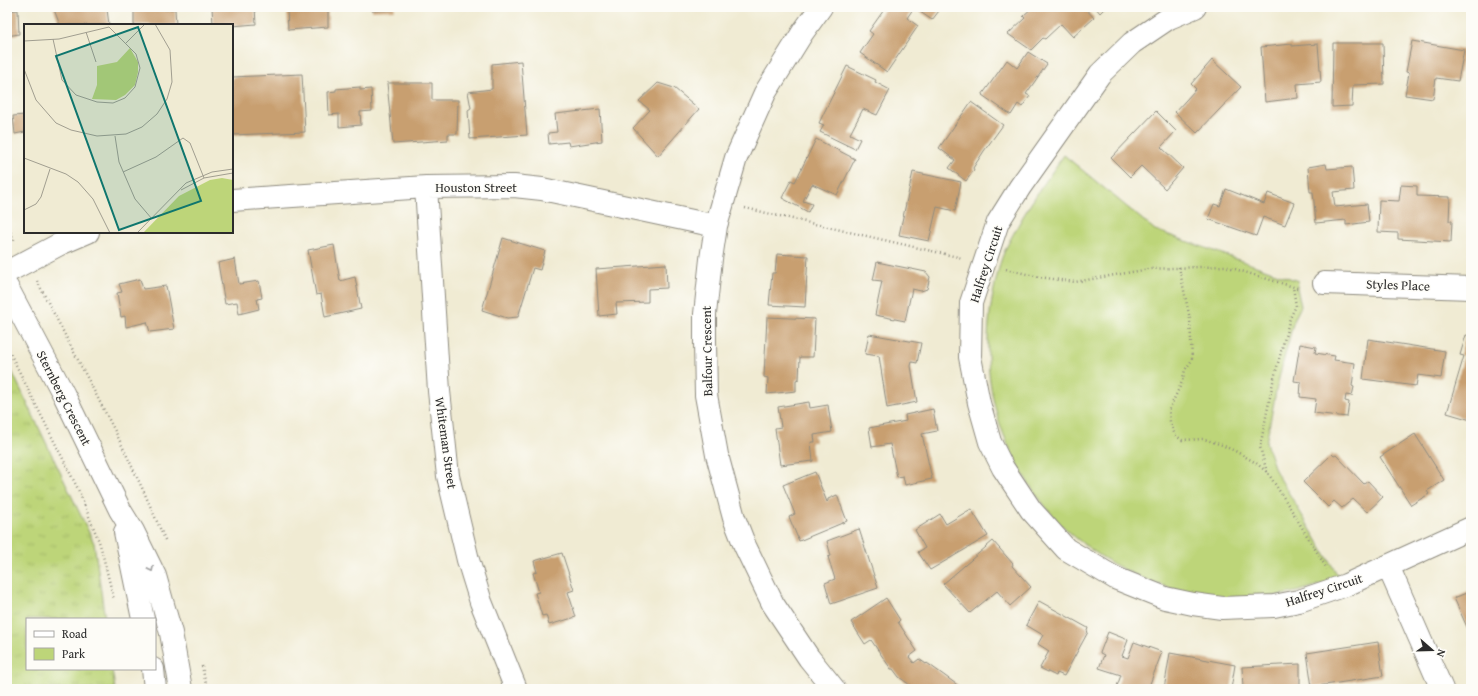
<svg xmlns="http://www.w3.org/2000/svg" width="1478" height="696" viewBox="0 0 1478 696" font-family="'Gentium Book Plus',serif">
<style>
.grass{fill:url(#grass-tufts);stroke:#748052}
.park{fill:#bdd579;stroke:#748052}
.building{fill:#c89f70}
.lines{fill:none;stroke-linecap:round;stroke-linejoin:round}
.minor-casing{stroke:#8e8b7f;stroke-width:24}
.path{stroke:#8e8b7f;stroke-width:2.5;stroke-dasharray:1 3;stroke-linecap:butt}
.minor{stroke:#fff;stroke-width:22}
.oneway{stroke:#a0a0a0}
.labels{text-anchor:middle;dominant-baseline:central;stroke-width:3;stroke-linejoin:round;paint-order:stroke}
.street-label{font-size:13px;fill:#2b2b2b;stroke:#fdfcf7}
.inset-road{fill:none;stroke:#a19e90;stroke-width:1}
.view{fill:#0f766e;fill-opacity:0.15;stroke:#0f766e;stroke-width:2}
.inset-edge{fill:none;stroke:#2b2b2b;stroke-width:2}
</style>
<defs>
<pattern id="grass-tufts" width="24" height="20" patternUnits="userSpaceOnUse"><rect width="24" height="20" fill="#bdd579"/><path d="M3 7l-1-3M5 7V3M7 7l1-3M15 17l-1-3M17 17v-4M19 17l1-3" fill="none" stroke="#a3b769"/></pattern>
</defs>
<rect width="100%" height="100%" fill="#fdfcf7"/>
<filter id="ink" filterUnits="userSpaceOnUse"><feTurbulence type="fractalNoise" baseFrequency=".025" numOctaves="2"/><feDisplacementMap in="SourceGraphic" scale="8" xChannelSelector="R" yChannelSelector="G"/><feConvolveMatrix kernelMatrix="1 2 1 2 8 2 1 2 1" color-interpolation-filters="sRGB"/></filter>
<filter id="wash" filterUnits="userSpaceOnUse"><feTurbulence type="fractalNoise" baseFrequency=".012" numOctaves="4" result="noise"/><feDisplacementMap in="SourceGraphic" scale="16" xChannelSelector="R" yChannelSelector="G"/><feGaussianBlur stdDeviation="0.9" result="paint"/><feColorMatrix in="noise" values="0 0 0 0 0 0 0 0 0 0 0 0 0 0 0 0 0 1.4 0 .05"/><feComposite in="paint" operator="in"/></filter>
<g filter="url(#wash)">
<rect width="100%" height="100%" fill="#f0ebd3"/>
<path class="grass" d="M7,361L94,543L105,619H27V669H112L115,689H7Z"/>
<path class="park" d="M1064,155L1155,230L1298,281L1297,288L1301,306L1294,320L1277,386L1266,443L1275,470L1340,579C1320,584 1301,592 1281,595C1263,598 1233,598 1214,597C1155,591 1088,558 1050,512C1019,476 996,428 990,381C985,343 989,305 999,268C1002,254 1009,242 1016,229C1030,203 1047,179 1064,155Z"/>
<g id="blocks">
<path class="building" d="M53,7H114L107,9L109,25H60Z
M142,7H164L165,10L175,9L176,25H134V11L142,10Z
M212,7H255L256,24L232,26V25H213Z
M287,7H328V27L288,30Z
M372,7H395L394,10L372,11Z
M886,7H910L913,9L907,18L918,26L887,72L860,53L873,34L869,31Z
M913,7H942L932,20Z
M1033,7H1084L1094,18L1073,37L1061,24L1045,39L1043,38L1031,50L1008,34L1025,18L1023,16Z
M1095,7H1106L1100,13Z
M18,10L19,34L7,36V11Z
M1412,41L1464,50L1458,81L1436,78L1433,99L1405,95L1409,73L1406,72Z
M1333,43H1383L1384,84L1353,85L1352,106L1332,107Z
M1292,44V46L1318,44L1321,82L1297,84L1298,98L1265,102L1261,47Z
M1028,52L1047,64L1026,94L1030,96L1022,107L1018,104L1011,115L982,95L1007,60L1017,68Z
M1212,60L1241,87L1197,133L1175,112L1196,89L1191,84Z
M521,61L527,135L470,139L468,110L471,108L468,92L492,89V64Z
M847,66L876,80L875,82L890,90L877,115L863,109L850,134L860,139L855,149L820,132L824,125L819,123Z
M302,74L305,132L232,135V77Z
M387,83H432V100H458L457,134H448V140L393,144Z
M658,83L674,88L699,109L658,156L633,128L650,110L639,101Z
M360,87V90L371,89L372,111L360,112L361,125L339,127V114L329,115L328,92L336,91V89Z
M971,102L1003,125L984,151L973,168L974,170L966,181L949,168L955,160L939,148Z
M600,109L602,141L569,146L568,142L549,144L548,133L557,132L555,114Z
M1156,111L1176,131L1161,147L1183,168L1165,189L1141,166L1130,177L1111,158Z
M25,115V132L15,134L13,116Z
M816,139L855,159L837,195L812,184L803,201L812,204L808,212L782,198L791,180L795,182Z
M1326,164L1327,169L1352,167L1354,190L1333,192L1335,207L1367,204L1369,222L1346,225V220L1316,223L1313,192H1310L1308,167Z
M913,172L961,182L955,211L937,207L929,241L899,235Z
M1401,185L1417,186V196L1450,197L1449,221H1452L1451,242L1398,239V233L1378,232L1379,200L1399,201Z
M1226,189L1264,204L1268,193L1294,203L1285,225L1263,217L1256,236L1208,219L1214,204L1220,206Z
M503,238L545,251L540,270L533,268L518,317L507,318L482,310Z
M334,245L340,281L355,277L361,309L325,317L321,294L316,295L308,250Z
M777,254L808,256L805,307L769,305L772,273H775Z
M235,259L239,284L259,281L262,298L257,299L259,309L239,314L237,302L225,304L218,263Z
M877,262L926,272L930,277L927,289L921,291L912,289L905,321L875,315L882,281L873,280Z
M666,264L667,288L648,289V302L616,303L617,314L599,316L596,269Z
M140,279L143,289L166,286L174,329L150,332L147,322L126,327L125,316L121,317L117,293L122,292L119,284Z
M767,317L815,319L813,357H800L799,379L796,380V391L767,394L768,378L764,377Z
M869,334L921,343L917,363L912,362L911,366L917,402L887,408L879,356L865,354Z
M1466,335L1471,336V420L1447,413L1464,356L1460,355Z
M1368,339L1445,351L1441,378L1418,375L1416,386L1363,379Z
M1300,344L1316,347L1315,353L1335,356L1334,360L1355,363L1352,386L1354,387L1352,396L1346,395L1345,401L1349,402L1347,417L1314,413L1316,399L1300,397L1301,382L1294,381Z
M809,402L810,408L828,405L832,432L814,435L815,442H811L813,461L780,465L775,428L781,427L778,407Z
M933,409L937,431L922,434L932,479L905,485L903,476L897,477L890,444L872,447L869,428L906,421L905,415Z
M1415,434L1444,480L1427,491L1429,494L1411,505L1380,457Z
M1332,454L1334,456L1336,455L1364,484L1368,481L1383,497L1367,512L1353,499L1342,508L1334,501L1328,507L1303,482Z
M815,472L827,502L828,501V499L837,495L847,521L799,541L789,517L795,514L783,485Z
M971,509L988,536L930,570L918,552L925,548L915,530L940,514L946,524Z
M859,529L878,588L831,604L825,583L835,579L828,557L831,556L827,541Z
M993,541L1013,564L1012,566L1031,587L1010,606L997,591L970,613L943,584Z
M562,553L574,590L568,592L576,617L549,625L546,615L542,616L535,593L539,592L533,573L537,572L534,561Z
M1471,591V636L1454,598Z
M886,598L900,620L898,622L917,651L909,657L914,663L919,659L926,664L927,663L963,689H910L909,688L910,685L899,677L893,669H891L871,640L865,644L851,622Z
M1039,601L1088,628L1087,631L1088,632L1064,676L1057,673L1056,676L1040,668L1049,651L1038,644L1043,635L1026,625Z
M1108,632L1128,640L1122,656L1128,658L1134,642L1162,652L1148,689H1116L1121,675L1099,668L1104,655L1100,653Z
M1378,642L1383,676L1312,687L1307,653Z
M1170,653L1235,665L1231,689H1164Z
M1300,664V687L1281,688V689H1243L1242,667Z"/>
</g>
</g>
<g filter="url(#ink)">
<use href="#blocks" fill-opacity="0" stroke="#8e8b7f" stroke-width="1"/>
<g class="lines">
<defs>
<path id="minor" d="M821,7L803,32L765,93L736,158L716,226L711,259L705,314V342L706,395L717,455L734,518L745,546L773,604L809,658L834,689
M1195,7L1169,18L1132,43L1100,74L1020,187L998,222L971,303L970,357L979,403L990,442L1003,468L1031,510L1066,549L1115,578L1165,598L1193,604L1222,608L1274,606L1299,601L1346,585L1471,528
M426,187L439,391L448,476L468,560L481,602L516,689
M232,200L426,187L514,186L542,189L716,226
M7,272L60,244L88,232
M1324,283L1471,288
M7,287L64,395L120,510L133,531L155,576L171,633L181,689
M125,532L143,619
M1388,566L1442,689
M153,669L155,689"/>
</defs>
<use href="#minor" class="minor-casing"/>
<path class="path" d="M745,208L962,258
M7,225L15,242
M1179,267L1190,319L1192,360L1185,370L1182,382L1169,410L1170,422L1175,435L1182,440L1204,439L1222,445L1237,452L1256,463L1268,473L1289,506L1327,569
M1006,269L1039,277L1075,282L1149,269L1225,266L1297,288
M37,281L117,435L144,492L166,542
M7,347L78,489L100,544L114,600
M1267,472L1260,447L1273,382L1290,318L1296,306L1293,287
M202,666L207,689"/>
<use href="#minor" class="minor"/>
</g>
<defs><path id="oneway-chevron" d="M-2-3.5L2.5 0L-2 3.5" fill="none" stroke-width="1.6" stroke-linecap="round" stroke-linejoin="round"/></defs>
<use class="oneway" href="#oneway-chevron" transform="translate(151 569) rotate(65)"/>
</g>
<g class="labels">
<g class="street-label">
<text x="476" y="187">Houston Street</text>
<text transform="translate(986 264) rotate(-72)">Halfrey Circuit</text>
<text transform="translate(1398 285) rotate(2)">Styles Place</text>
<text transform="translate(707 351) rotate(-91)">Balfour Crescent</text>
<text transform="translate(64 398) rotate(63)">Sternberg Crescent</text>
<text transform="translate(446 443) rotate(82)">Whiteman Street</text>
<text transform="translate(1324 590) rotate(-18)">Halfrey Circuit</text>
</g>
</g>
<g transform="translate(24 24)">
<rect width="209" height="209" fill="#f0ebd3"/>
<path d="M198,154L209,156V209H119L155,172L186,156Z" fill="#bdd579"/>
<path d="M106,24L114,38V48L111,61L101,71L92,76L68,75L73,61V42L93,38Z" fill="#bdd579"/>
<path class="inset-road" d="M62,8L72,38M0,17L35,15L85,3L112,30L116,44L111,63L101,74L89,79L73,78L52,71L38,56L29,15M102,19L121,0M0,45L12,76L32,99L47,106L73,112L102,110L118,103L133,90L143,75L148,58L146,26L131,0M91,112L95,138L111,175L128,195M0,134L42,150L54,158L69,175L86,209M99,148L132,133L159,114L166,119L180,154M157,166L180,154L209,149M0,186L12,180L17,173L26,145M113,209L162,159L188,148L209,145"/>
<path class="view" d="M114,3L177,177L95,206L32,32Z"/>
<rect width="209" height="209" class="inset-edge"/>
</g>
<rect width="1478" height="696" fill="none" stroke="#fdfcf7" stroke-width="24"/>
<rect x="26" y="618" width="130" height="52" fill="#fdfcf7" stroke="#a9a8a5"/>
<rect x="34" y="631" width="20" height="6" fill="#ffffff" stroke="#a9a8a5"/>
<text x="62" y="638" font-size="12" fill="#2b2b2b">Road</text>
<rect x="34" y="648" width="20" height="12" fill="#bdd579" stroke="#a9a8a5"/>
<text x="62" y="658" font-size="12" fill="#2b2b2b">Park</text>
<g transform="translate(1432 650) rotate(110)" stroke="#fdfcf7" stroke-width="3" paint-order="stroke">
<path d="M0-3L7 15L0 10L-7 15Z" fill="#2b2b2b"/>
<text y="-6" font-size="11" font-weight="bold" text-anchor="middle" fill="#2b2b2b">N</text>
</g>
</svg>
